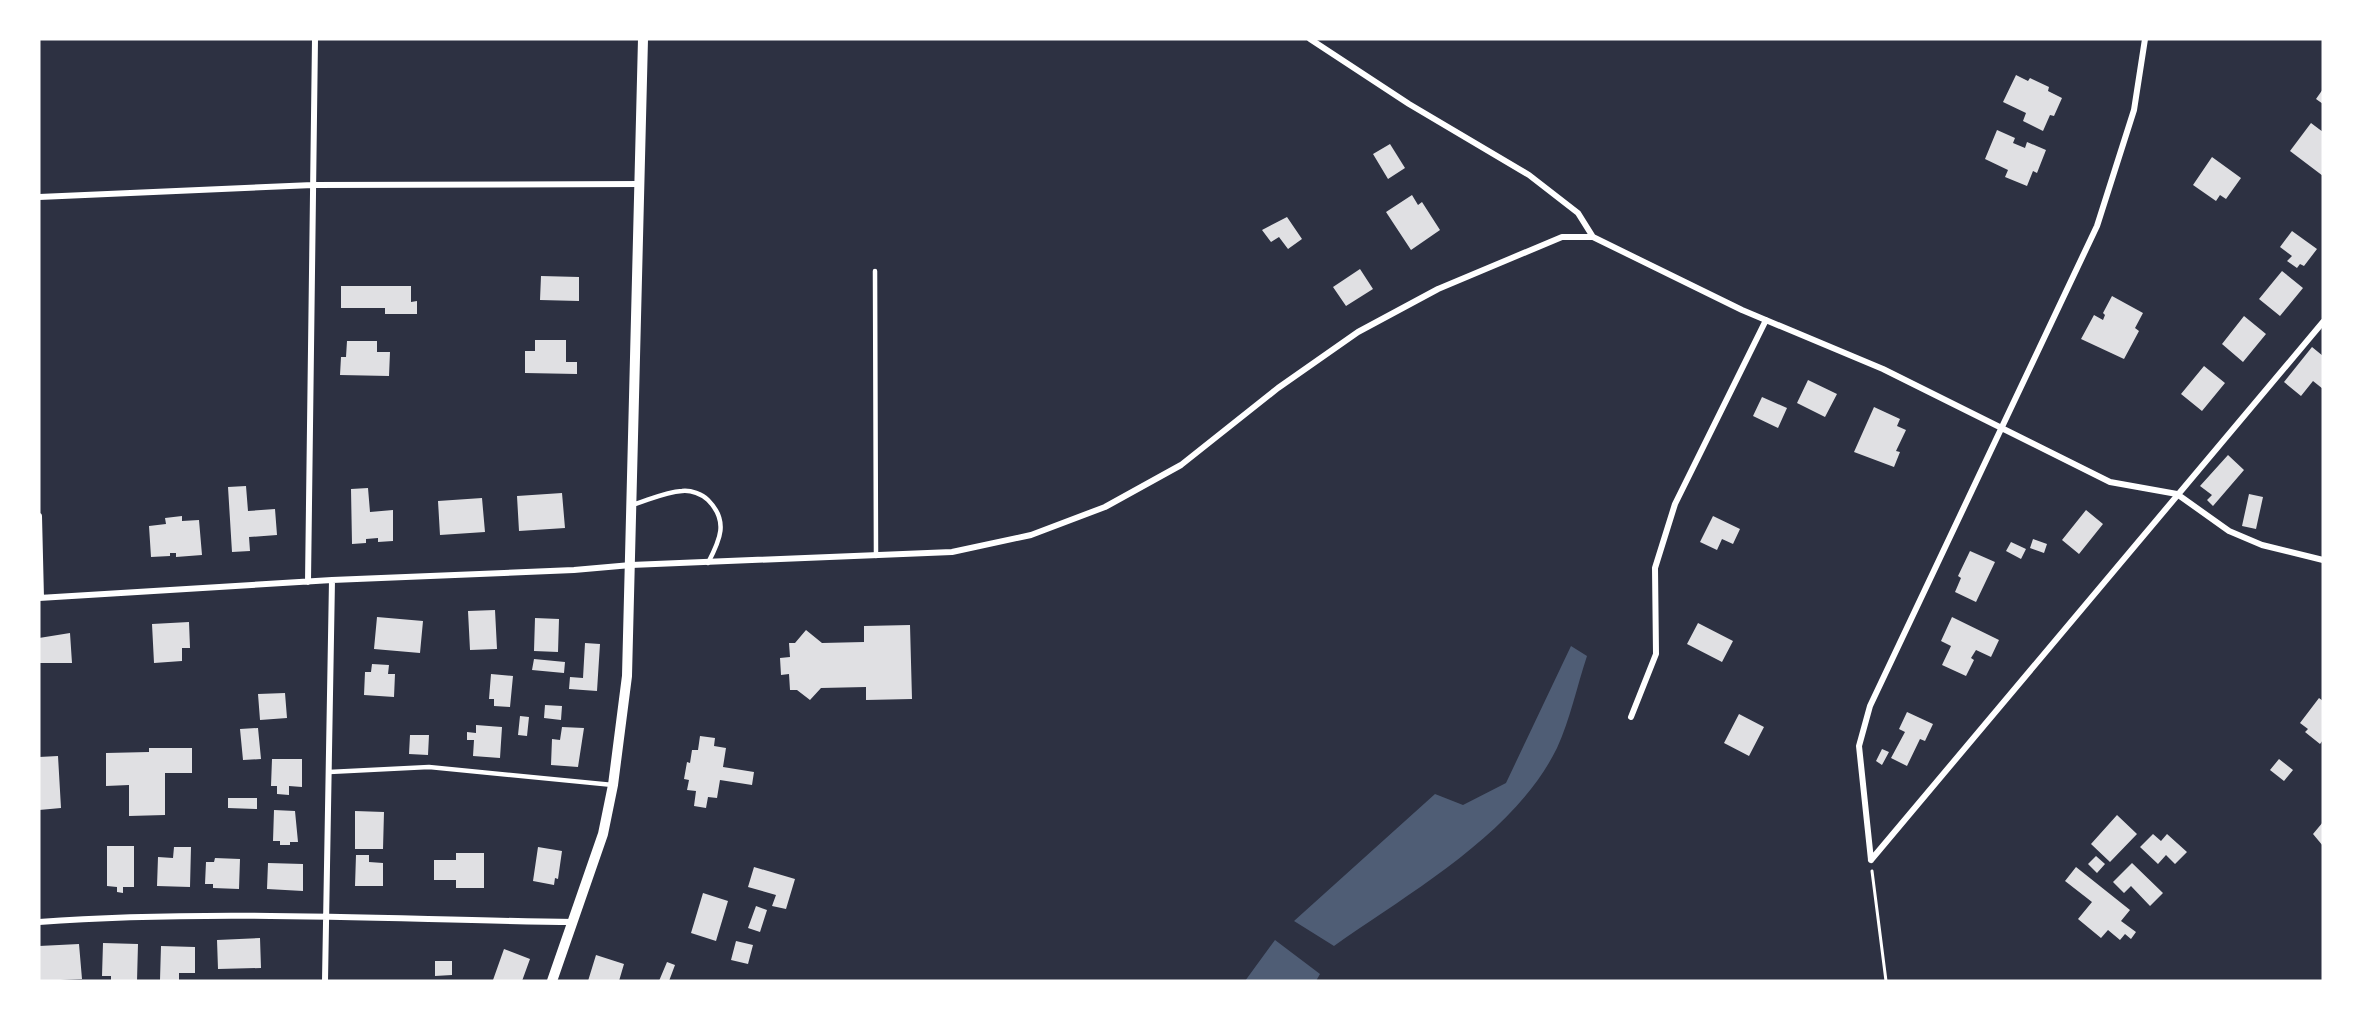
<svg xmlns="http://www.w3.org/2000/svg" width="2362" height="1020" viewBox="0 0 2362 1020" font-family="Bitter,serif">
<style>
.water{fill:#4f5d75}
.building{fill:#e0e0e3}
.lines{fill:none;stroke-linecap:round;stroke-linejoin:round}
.path{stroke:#fff;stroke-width:3}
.service{stroke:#fff;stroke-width:4.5}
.minor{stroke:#fff;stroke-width:6}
.tertiary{stroke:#fff;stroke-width:10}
</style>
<rect width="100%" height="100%" fill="#2d3142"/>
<path class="water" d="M1571,646L1587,656C1577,686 1570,720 1557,748C1515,834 1410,892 1334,946L1294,921L1435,794L1463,805L1506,783Z
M1275,940L1320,974L1316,981H1245Z"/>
<path class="building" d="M2016,75L2028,81L2030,78L2049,87L2048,91L2062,98L2054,116L2050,115L2043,131L2023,121L2026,113L2003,102Z
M2323,89V104L2316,99Z
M2311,123L2323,132V176L2290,151Z
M1997,130L2015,138L2013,143L2025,148L2027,142L2046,150L2037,173L2033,171L2027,186L2005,177L2008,170L1985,159Z
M1390,144L1405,168L1388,179L1373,154Z
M2212,157L2241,178L2226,199L2220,195L2216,201L2193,185Z
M1412,195L1418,205L1422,202L1440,230L1411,250L1386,212Z
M1287,217L1302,239L1288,249L1279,237L1271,242L1262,230Z
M2292,231L2317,249L2304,266L2300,264L2297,268L2287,261L2292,256L2280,247Z
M1360,269L1373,289L1346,306L1333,287Z
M2282,271L2303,288L2280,316L2259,299Z
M541,276L579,277V301L540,300Z
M341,286H411V302L417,301V314H385V308H341Z
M2112,296L2143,313L2135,328L2139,331L2124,359L2081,339L2094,315L2103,320L2105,315L2103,313Z
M2244,316L2266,334L2243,362L2222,344Z
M535,340H566V362H577V374L525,373V351H535Z
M347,341H377V352H390L389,376L340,375L341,357H346Z
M2312,347L2323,356V389L2313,381L2301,396L2284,382Z
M2204,366L2225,383L2202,411L2181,394Z
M1808,380L1837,394L1825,417L1797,403Z
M1762,397L1787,408L1778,428L1753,416Z
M1874,407L1900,419L1897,426L1906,430L1896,451L1900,452L1894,467L1854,452Z
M2228,455L2244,470L2213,506L2207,500L2212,495L2200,486Z
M246,486L248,511L275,509L277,535L249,537L250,551L232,552L228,487Z
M368,488L370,512L393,510V541L378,542V538L366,539V543L352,544L351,489Z
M562,493L565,528L519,531L517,496Z
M2249,494L2263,497L2256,529L2242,526Z
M482,498L485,532L440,535L438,501Z
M2086,510L2103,524L2079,554L2062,540Z
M182,516V521L199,520L202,555L176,557V553H170V556L151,557L149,526L166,524L165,518Z
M1713,516L1740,529L1733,544L1722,539L1717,550L1700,542Z
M2033,539L2047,544L2044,553L2030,548Z
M2011,542L2026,549L2021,559L2006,551Z
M1970,551L1995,562L1976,602L1955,592L1961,578L1958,576Z
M495,610L497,649L470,650L468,611Z
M377,617L423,621L420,653L374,649Z
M1952,617L1999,640L1991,657L1976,650L1971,658L1974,660L1966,676L1942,665L1951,646L1941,641Z
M535,618L559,619L558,652L534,651Z
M189,622L190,648H182V661L154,663L152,624Z
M1698,623L1733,641L1722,662L1687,644Z
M910,625L912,699L866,700V687L821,688L810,700L797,690H790L789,674L781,675L780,658L790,657L789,643H795L806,630L822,643L864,642V626Z
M70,633L72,663H39V638Z
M585,643L600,644L597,691L569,689L570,677L583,678Z
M534,659L565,662L564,673L532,670Z
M372,664L389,665L388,674H395L394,697L364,695L365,672H371Z
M491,674L513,676L510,707L494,706V699H489Z
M285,693L287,718L260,720L258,694Z
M2319,698L2323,701V740L2320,744L2305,732L2308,729L2300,723Z
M545,705L562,706L561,720L544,718Z
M1907,712L1933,724L1925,741L1920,739L1907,766L1891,758L1905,732L1899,729Z
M1739,714L1764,727L1749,756L1724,743Z
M520,716L529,717L527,736L518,735Z
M476,725L502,727L500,758L473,756L474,740H467V732L476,733Z
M562,727L584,728L578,767L551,765L552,739L560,740Z
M258,728L261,759L243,760L240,729Z
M410,735H429L428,755L409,754Z
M700,736L715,738L714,746L726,748L723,767L754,772L752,785L720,780L717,798L708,797L706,808L694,806L696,791L687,790L689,780L684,779L687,762L690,763L692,750H698Z
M149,748H192V773H165V815L129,816V785L106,786V753L149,752Z
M1882,749L1889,752L1882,765L1876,761Z
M58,756L61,808L39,810V757Z
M272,759H302V787L289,786V795L277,794V786H271Z
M2279,759L2293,770L2284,781L2270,770Z
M228,798H257V809L228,808Z
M274,810L295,811L298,842H290V845H280V841H273Z
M355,811L384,812L383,849H355Z
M2117,815L2137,834L2110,862L2091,844Z
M2323,822V846L2313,834Z
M2153,834L2161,841L2167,834L2187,852L2175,864L2166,855L2158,864L2140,847Z
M107,846H134V887H123V893L117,892V887L107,886Z
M174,847H191L190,887L157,886L158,857L173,858Z
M538,847L562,851L558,879L555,878L554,885L533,881Z
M456,853H484V888H456V880H434V860H456Z
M356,855H369V862L383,863V886H355Z
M2096,856L2105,864L2097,873L2088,864Z
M215,858L240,859L239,889L213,888V884H205L206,862H214Z
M268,863L303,864V891L267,889Z
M2132,863L2163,893L2150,906L2131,886L2124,893L2113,882Z
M754,867L795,879L786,909L772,906L776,895L748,887Z
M2076,867L2130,910L2121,921L2136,932L2131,939L2125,934L2120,940L2108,930L2101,938L2078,919L2092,902L2065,881Z
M703,893L728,901L716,941L691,933Z
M756,906L767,910L760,932L748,928Z
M260,938L261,968L218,969L217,940Z
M736,941L753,945L748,964L731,960Z
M103,943L138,944L137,981H111V976H102Z
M79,944L82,979L39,981V946Z
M161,946L195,947V973H179V980H160Z
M504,949L530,959L522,981L493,980Z
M596,955L624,964L619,981H588Z
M435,961H452V975L435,976Z
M667,962L675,965L669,981H659Z"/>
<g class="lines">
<path class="path" d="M1872,871L1886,981"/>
<path class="service" d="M875,271L876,556
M632,505C649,500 665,492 682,491C691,490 702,494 708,500C729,521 720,540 708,563
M329,772L429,767L613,785"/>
<path class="minor" d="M1310,39L1409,104L1529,175L1578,213L1593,237L1742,310L1883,369L2110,482L2177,494L2229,531L2262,545L2323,560
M39,197L313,185L641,184
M39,516L41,598
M308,582L315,39
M39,598L332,580L574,570L631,565L952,552L1031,535L1105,507L1181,465L1278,388L1358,332L1438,289L1562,237H1593
M1631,717L1656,654L1655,568L1675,504L1766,320
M1871,860L1859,746L1870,706L2097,226L2134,110L2145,39
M1871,860L2323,322
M39,922C217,909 396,920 574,922
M325,981L332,580"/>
<path class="tertiary" d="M552,981L603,834L613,785L627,676L643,39"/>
</g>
<rect width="2362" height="1020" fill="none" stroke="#ffffff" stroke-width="81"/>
</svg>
